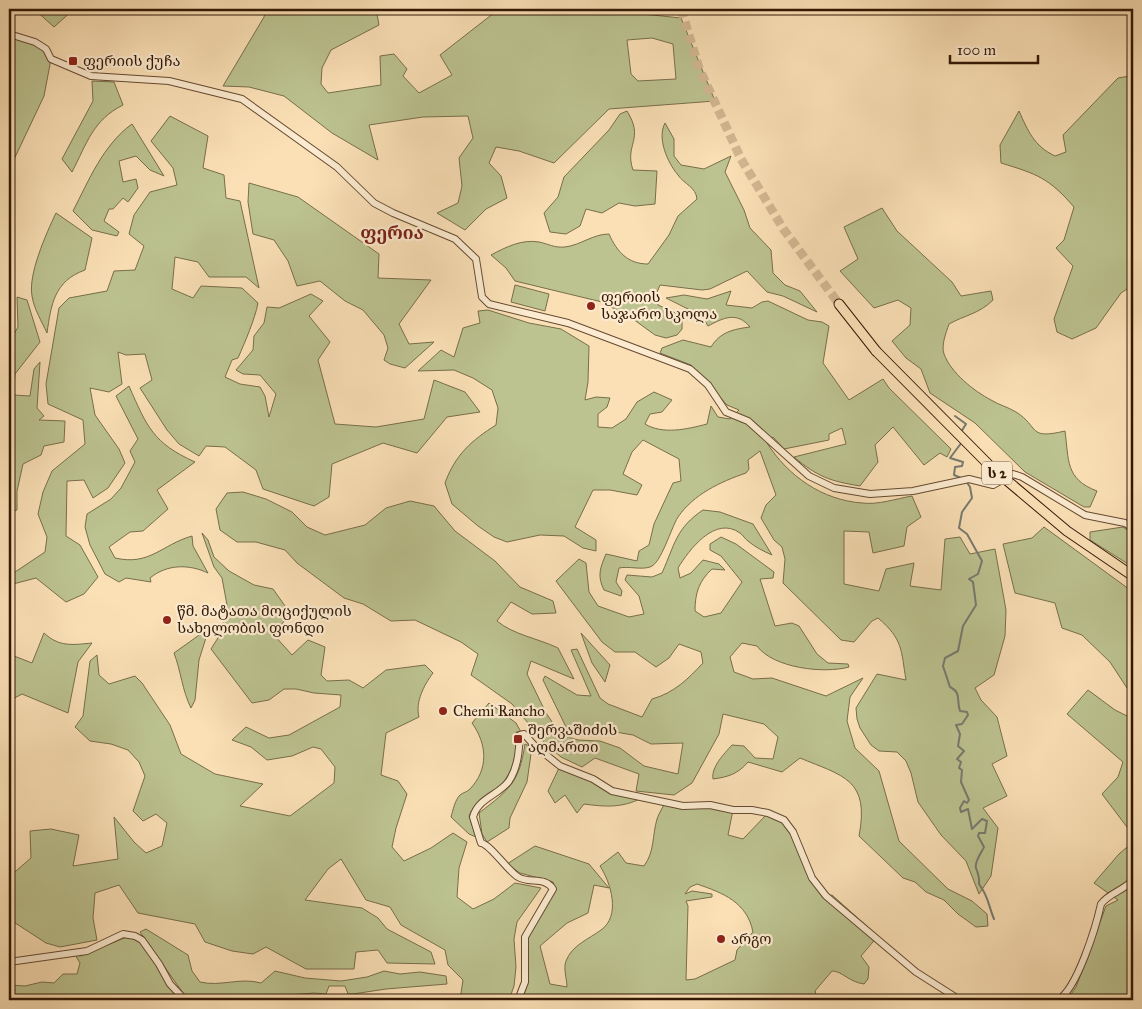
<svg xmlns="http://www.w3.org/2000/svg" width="1142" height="1009" viewBox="0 0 1142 1009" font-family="'IM FELL Great Primer','Noto Serif Georgian',serif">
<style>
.green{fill:#bcc390;stroke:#786e4b;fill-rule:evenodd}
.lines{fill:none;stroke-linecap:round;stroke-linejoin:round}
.stream{stroke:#767a71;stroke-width:2}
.highway-tunnel{stroke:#d3b893;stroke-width:9;stroke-dasharray:9 4.5;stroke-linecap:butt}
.minor-casing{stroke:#654a32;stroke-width:8}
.highway-casing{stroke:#331806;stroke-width:11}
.minor{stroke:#fcebd0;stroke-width:6}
.highway{stroke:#fbe0b6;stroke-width:9}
.highway-bridge-casing{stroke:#331806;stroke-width:11;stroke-linecap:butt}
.highway-bridge{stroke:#fbe0b6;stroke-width:9}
.poi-dot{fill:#8f2418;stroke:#fcebd0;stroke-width:2}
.labels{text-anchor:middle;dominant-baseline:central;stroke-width:4.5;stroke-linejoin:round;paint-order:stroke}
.shield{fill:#fcebd0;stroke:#6f5743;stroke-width:1}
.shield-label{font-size:14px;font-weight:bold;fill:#331806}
.poi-label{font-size:15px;fill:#331806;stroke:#fcebd0;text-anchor:start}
.quarter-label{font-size:18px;font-weight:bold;fill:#7a1f14;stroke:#fcebd0}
</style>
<rect width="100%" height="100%" fill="#fbe0b6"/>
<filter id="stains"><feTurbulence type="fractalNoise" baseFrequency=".004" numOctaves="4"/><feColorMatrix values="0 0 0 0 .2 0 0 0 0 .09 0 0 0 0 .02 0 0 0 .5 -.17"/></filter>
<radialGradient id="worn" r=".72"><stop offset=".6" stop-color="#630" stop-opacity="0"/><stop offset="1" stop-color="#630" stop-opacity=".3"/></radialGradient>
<path class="green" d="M34,9H74L54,27Z
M266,9H376L379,25L331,50L322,68L321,84L328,93L381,85L380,56L394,54L407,69L403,76L419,93L452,75L440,55L499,9H631L643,14L681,18L715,101L609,109L554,163L519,151L496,147L489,163L501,176L507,198L486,209L465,230L437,213L458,203L462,186L459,158L473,138L468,116L423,117L369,125L378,160L332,133L284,96L249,87L223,86L264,17ZM652,38L673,44L676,79L638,81L631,74L627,40Z
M9,34L35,42L51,59L44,96L9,170Z
M1130,76L1131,81L1133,82V285L1121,293L1096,328L1072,339L1057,332L1054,319L1073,266L1056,248L1064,240L1074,207C1049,178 1037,174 1001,163L1000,145L1019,111C1028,131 1034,146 1055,156L1066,152L1063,135L1118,78Z
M92,81L114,82L123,105C93,120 87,143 72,172L62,159L93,101Z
M627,111C645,140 624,144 633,170L657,171L655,204L635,206L619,203L602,213L586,209L580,226L566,234L550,232L544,213L558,197L564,177L609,130L620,114Z
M170,116L208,136L203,168L224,175L226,198L240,201L259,288L246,277H209L198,262L175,257L172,289L193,298L201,286L242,288L258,303C255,319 245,342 238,358L232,360L225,377L240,384L260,387L265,396L269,417L276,394L260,375L243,374L236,370L253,350L254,336L264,323L267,307L279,308L311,294L323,301L309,316L330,342L318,360L335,424L376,427L424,419L434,380L465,392L480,412L447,417L417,453L383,443L332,464L329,497L314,506L263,489L256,470L225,447L206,446L199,456L179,444L167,430L140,388L152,380L145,354L126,355L118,352L122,384L109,392L90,388L95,415L119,449L125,463L108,488L93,498L84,480L67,481L66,536L80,545L98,577L84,594L66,602L36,578L13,584L9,576L45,552L47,537L38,514L43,492L52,471L85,444L83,420L48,404L46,384L59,308L69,298L107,291L114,271L135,270L144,246L129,234L134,215L150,192L177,185L173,168L151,141Z
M665,123L674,139V156L681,165L704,169L731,156L725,172L744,210L750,228L771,250L773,273L785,285L800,291L817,312L783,296L767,292L747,271L710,289L702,290L660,285L655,297L658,305L682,316V329L677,335L666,338L655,335L633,319L602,302L515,281L506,268L491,255C506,247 522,239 539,242C549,244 554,248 565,247C581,245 593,234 609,234C617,252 628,264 648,264L669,235L678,216L697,199C696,187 684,184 678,175C667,162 657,138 665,123Z
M132,124L164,176L150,170L136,156L119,161L123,182L136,179L138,188L128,202L123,198L113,209H109L104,221L119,232L117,236L92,230L73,211C89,180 103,145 132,124Z
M249,183L298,197L379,254L378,278L431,280L399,324L409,344L434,342L405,368L390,364L384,360L388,348L384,335L363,310L345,301L320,281L297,286L288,261L274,240L253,234L248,202Z
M882,208L897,231L952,282L961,296L991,291L993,300C979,314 965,315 949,324C946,333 941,345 944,354C951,373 974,391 991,400C999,405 1008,407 1016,412C1040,427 1027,440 1065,431C1069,460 1065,479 1097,491L1090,507H1084L1025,472L975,423L930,393L921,369L906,358L892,341L910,325L911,308L898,300L874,308L840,271L858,259L844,227Z
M56,213L92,238L85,270C54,281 51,305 47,333C42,322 34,309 32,296C28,274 46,234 56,213Z
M515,285L549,294L545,311L511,302Z
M731,291L726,305L752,308L762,302L768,301L808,320L822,322L829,326L823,363L849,400L883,379L889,388L951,449L947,457L940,453L924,465L893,427L875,445L878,462L860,486C830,481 818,477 794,457L846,444L842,428L829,434V440L784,449L773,437L767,443C788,476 822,500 862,503C878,505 895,499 912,496L921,517L907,527L904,546L873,553L869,532L844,531V584L879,591L886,569L914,563L910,586L941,590L945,539L960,537L970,554L995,549L1006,610L1005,636L994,675L975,688L981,700L997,717L1007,756L992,764L1007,796L983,808L998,828L991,876L979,894L966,861L941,835L918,802L911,773L906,761L897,752L879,751L871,745L860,728L857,719L856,708L877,674L906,680C901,650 903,639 878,618L872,621L854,642L841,640L783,583L785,559L782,547L774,540L761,518L766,505L776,495L760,451L748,460L749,469L746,473C720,482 694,494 678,517C671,528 661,564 650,567C641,570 629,566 619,568L616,582L622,591L621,596L604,590C597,576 600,568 606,554L637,561L639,551L649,545L654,524L673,483L681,481L679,459L643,440L632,452L623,474L642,485L637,495L610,490H593L575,527L596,540V551L583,548L564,536L540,535L507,542L494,537L478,526L452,504L445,483C455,455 472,440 496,425L498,408L492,390L473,378L454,370L418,371L441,350L454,357L463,328L480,323L478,311L488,310L529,323L561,329L589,346L588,382L585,400L596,397L610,398L607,407L598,414V427L612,428L626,419L637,402L654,392L672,400L662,412L650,414L645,424C663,435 688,429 707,424L711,406L718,417L730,419L739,410L727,405L691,365L660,353L662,348L683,340L711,347C720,332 734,329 750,327C737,311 723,318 708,326L702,316L666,298L684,295L707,299Z
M17,297L27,300L40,342L15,374L13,395L30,396L34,369L40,362L37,408L44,416L39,420L65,421L64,442L44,446L41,455L23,464L17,491V510L9,513V343L18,327Z
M129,386C147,427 153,443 195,462L157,490L168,509L143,531L130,532L109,547L115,558C150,566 161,545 192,536L193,546L208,573C189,564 167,564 150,578L151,582L126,578L119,582L105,574L90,545L85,527L87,514L111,499L121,488L135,462L130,451L138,439L116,396Z
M243,492L266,499L292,512L307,527L325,535L365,525L386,508L410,501L434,506L455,531L495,561L520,587L553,601L556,613L532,614L511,602L497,621C514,635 537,638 558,648L574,679L531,661L527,674L546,713L561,735L578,740L600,741L620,748L644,766L678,774L683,743L651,744L633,735L586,727H566L543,680L545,676L577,695L591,696L571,650L577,649L600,698L608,704L642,717L652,699C674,693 688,679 703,663L701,652L679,644L669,658L656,667L635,652H615L602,642L556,581L579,559L586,563L589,592L598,606L629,617L644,614L639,596L625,580L627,575L652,577L662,573C675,544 676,528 703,510L720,512L753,524L772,555C763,551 755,547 748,541C745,539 743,535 740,533C715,515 689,550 678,568L680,578L691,573L703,560L719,564L725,570L712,569C699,581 695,593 695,611L704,617L721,613L742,582L721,556L710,550V544L721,537L736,544L774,572L773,578L760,579L775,626L792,623L799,626L817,654L828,663L848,664L849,667C824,674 773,668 757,646L742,643L730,657L734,672L753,679L772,678L826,696L863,678L850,697L847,721L855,748L879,771L899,841L948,889L972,901L987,914L988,926L976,927L958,914L944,900L926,892L915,882L903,878L859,836C870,779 843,776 800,758L782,772L748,762C738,774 728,777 713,779C711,767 724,754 732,745L744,746L755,758L773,759L778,737L764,724L723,714L719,734L692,783L674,795L636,791L639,774L595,758L582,767L561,757L545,743L512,704L471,675L478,654L461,642L415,620L391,621L363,604L344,598L297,563L285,550L256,542H237L220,530L216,509L227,493Z
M1044,527L1133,592V690L1127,688L1110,662L1082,635L1062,628L1055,603L1015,593L1003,544L1032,538Z
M1123,527L1133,534V567L1090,540V532Z
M202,533L208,540L214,557L229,571L254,585L273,589L290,613L274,635L292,655L308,640L325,647L321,675L327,681L349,680L363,688L386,670L425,665L433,673C424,685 415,702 419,717L386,733L381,775L398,781L407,794L396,828L392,847L404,861L431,848L453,833L467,842L459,868L457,897L473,909L494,899L515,883L541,888L517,922L514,939L516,967L514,986L509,1000H460L463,980L448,965L445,950L401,925L390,907L366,900L341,859L328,869L305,900L362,908L378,918L387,929L431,952L435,964L387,963L378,950L356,952L354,969H306L266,947L253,954L232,951L205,942L195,924L138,913L119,885L95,893L93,918L97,940L60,947L46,943L9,919V877L31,858L30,831L51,829L79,835L73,866L118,859L114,817L134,842L146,853L162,846L167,823L156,814L143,821L133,811L145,776L139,762L128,750L111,744L90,741L75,727L83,716L90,661L97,655L99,675L109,684L135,676L142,683L170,725L181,754L215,774L263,784L240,806L290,816L334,783L335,767L321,749L313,747L292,756L267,760L251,747L232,740L246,727L269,738L289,735L340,707L341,695L314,693L296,689H284L269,700L252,703L211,649L221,633L227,605L222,578L214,567Z
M209,628L199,660L195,700L191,708C182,690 181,671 174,653Z
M44,633C59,647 72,645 92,643L78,662L68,713L22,694L9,701V654L32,663Z
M581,633L610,665L605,682L592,663Z
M1088,690L1115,710L1133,719V835L1102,794L1118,777L1123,762L1067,714Z
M489,703L516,723L521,732H516C518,752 513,776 496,789C484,798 475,802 469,816L476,837L469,834L451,817C453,810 455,800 460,795C464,792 467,792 470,789C489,769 487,744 472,723Z
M525,744L532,747L527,782L510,818L509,828L487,842L482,834L479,813C510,789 519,783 525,744Z
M560,766L612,791L642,798C622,808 606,807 584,804L577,813L565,795L555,803L548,791Z
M666,801L733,810L728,835L743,839L768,813L784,820L807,868L826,896L832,895L878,936L861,956L869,967L868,979L864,984C849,982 842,971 832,971L815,991L818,1000H518L523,991L525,937L555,890L553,882L520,873L507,864L535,846L589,864L609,888L594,885L588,913L567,923L540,946L550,984L567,987C567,979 563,969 566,961C572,945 589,939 601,930C621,916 611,883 600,866L618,852L626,863L644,866C655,851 652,836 657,819C659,813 663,807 666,801ZM697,884C723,893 747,902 753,932L737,950L735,960L695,979L686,980L688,906L686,901L712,897V894L692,891L685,894L690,887Z
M1133,842V1000H1067L1076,987L1106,906L1118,900L1094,883L1119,854Z
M146,929L188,955L192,971L200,982C221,987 240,977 261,983L275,971L305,978L341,981L367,977L384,971L400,974L420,972L446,976L447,984L386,989L353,994H348L345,986H329L326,994L314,993L276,996L272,1000H191L183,993L140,932Z
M127,937L140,941L185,1000H9V985L25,986L42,982L54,983L63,974H77L80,963L74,953L80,956Z"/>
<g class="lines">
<path class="stream" d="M955,416L966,424L961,432
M961,478L954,475L955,467L962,466L963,462L950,458L962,442
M966,481L970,487L972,498L962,512L959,528L967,534L982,561L978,574L969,579L973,582L976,605L963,626L958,651L945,658L943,666L950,687C962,693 956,700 960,711L967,712L968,715L962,724L956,725L960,734L958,746L964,751L957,759L961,762L959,768L962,770L961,782L969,800L967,803L964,801L960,808L961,812L968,809L972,829L982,819L987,821L985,833H979L978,836L984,847C982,852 974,862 976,868C978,874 980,877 979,884C989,897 988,905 994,919"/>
<path class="highway-tunnel" d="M681,9L699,68L741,159L784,230L839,304"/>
<defs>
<path id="minor" d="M9,34L35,42L46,49L51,59L91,76L169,81L242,99L337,167L374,203L393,213L455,239L476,259L482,297L489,304L568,323L690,369L708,385L726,412L748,421L809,476L834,488L870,494L913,491L969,479L993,485L1013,474L1022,477L1085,515L1125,523L1133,528
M9,962L87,951L123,934L135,936L142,940L159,964L170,984L185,1000
M518,1000L525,982V937L553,889C545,876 529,884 518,877C507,870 490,844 481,843L473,817C478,798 499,795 509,781C518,767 519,751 520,735L524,734L534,745L560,766L593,779L612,791L683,806L710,805L733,810H752L768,813L784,820L793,832L812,878L826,896L916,972L960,1000
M1058,1000C1077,989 1096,927 1101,904C1109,893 1123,891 1133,880"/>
<path id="highway" d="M839,304L876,351"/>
</defs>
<use href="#minor" class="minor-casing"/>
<use href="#highway" class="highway-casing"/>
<use href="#minor" class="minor"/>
<use href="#highway" class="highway"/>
<defs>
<path id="highway-bridge" d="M876,351L991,467L1067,531L1133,576"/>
</defs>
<use href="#highway-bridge" class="highway-bridge-casing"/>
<use href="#highway-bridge" class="highway-bridge"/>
</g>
<g class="poi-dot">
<rect x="68" y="56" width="10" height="10" rx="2.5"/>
<circle cx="591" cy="306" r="5"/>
<circle cx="167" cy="620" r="5"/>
<circle cx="443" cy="711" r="5"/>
<rect x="513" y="734" width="10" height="10" rx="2.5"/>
<circle cx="721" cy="939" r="5"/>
</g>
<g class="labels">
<rect class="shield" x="982" y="461.5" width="30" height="23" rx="4"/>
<g class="shield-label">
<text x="997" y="473">ს 2</text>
</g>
<g class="poi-label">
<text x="83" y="61">ფერიის ქუჩა</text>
<text x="601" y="297">ფერიის<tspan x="601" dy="17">საჯარო სკოლა</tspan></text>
<text x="177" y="611">წმ. მატათა მოციქულის<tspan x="177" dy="17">სახელობის ფონდი</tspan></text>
<text x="453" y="711">Chemi Rancho</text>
<text x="528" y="730">შერვაშიძის<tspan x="528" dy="17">აღმართი</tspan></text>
<text x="731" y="939">არგო</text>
</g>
<g class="quarter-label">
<text x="392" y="233">ფერია</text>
</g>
</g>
<rect width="1142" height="1009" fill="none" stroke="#fbe0b6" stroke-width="30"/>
<rect x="10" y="10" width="1122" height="989" fill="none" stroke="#331806" stroke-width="2.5"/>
<rect x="15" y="15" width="1112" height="979" fill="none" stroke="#331806"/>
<path d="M950 55v8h88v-8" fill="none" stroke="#331806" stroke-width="2.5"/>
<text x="957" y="55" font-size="15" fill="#331806" stroke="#fcebd0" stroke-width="4" paint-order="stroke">100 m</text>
<rect width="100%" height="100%" filter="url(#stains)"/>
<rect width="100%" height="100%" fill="url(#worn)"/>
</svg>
